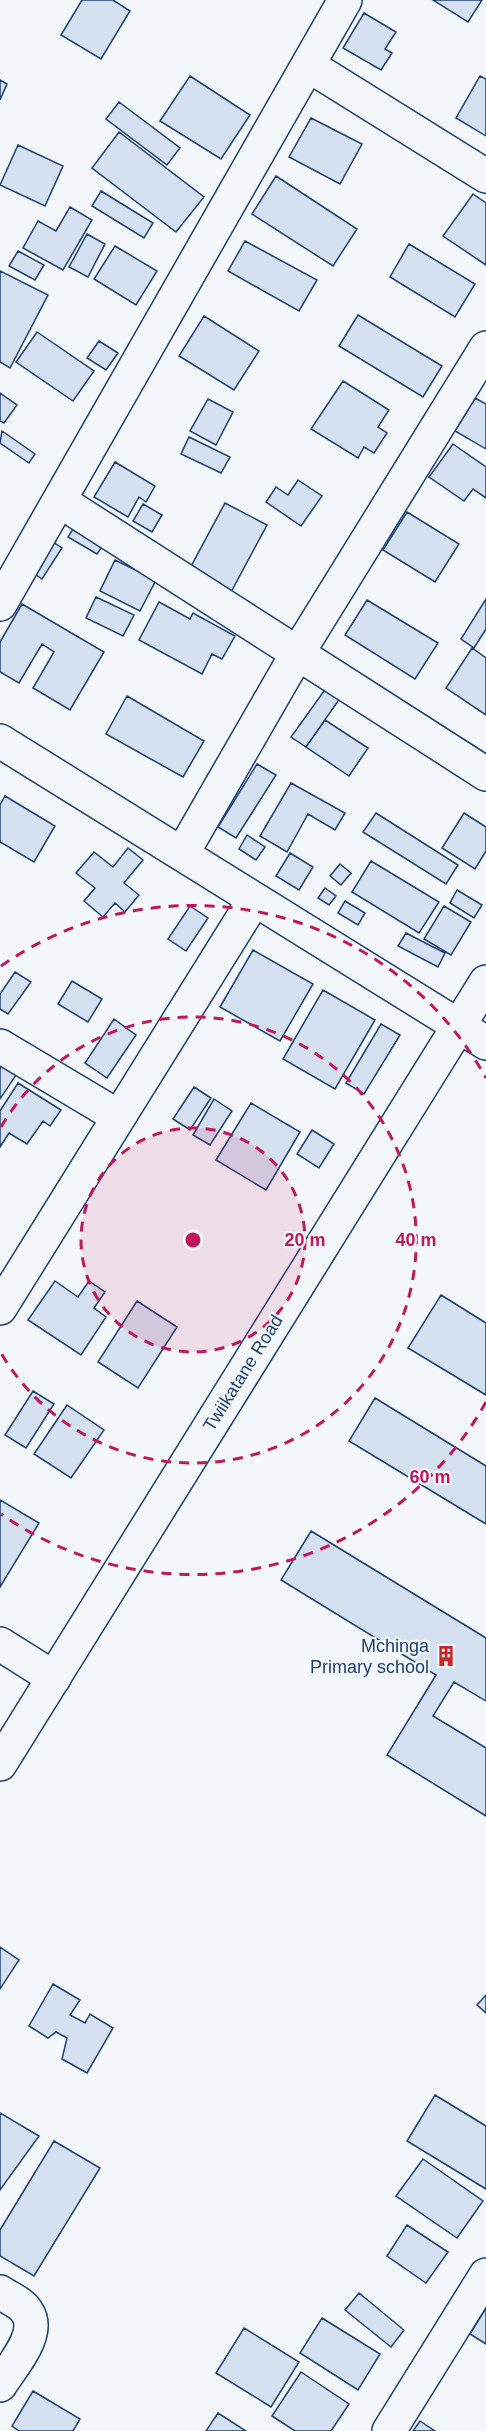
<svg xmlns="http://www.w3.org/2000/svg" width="486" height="2431" viewBox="0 0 486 2431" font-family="Helvetica,sans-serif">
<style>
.building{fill:#d5e0f0;stroke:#1d3f73;stroke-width:1.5}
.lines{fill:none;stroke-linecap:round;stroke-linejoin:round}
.minor-casing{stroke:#1d3f73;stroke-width:36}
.major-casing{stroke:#1d3f73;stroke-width:36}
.minor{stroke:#f4f7fb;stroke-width:33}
.major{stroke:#f4f7fb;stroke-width:33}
.ring{fill:none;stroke:#c2185b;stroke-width:3;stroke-dasharray:10 8}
.labels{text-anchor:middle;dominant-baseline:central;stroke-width:4.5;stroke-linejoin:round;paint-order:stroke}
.street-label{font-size:18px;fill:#1d3f73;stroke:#f4f7fb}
.poi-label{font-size:18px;fill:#1d3f73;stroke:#f4f7fb;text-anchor:end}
.centre{fill:#c2185b;stroke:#f4f7fb;stroke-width:3}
.ring-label{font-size:18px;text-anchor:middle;font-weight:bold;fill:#c2185b;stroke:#f4f7fb;stroke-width:4.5;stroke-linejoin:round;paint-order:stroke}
</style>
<rect width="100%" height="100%" fill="#f4f7fb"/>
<path class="building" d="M82,0H113L130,11L101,59L61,35Z
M433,0H482L468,22Z
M364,13L396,32L385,49L392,53L381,70L343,48Z
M190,76L250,115L221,159L160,121Z
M480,76L486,79V136L456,118Z
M0,80L7,84L0,100Z
M119,102L180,148L167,165L106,119Z
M311,118L362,144L340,184L289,157Z
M119,132L204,197L176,232L92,168Z
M18,145L63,166L45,206L0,185Z
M276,176L357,229L333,266L252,214Z
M101,191L153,223L144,238L92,206Z
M473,194L486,203V265L443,236Z
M70,207L92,220L63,270L23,248L38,221L56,231Z
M87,234L105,244L88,277L69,267Z
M245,241L317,280L299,311L228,271Z
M409,244L475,284L455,317L390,277Z
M115,246L157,271L136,305L94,279Z
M18,251L44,265L35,280L9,266Z
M0,271L48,295L10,368L0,362Z
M358,315L442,366L423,397L339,346Z
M204,316L259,351L234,390L179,356Z
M37,332L94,371L73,401L16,362Z
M99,341L118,353L106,370L87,358Z
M343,381L389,410L378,427L387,433L374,453L364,447L358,458L311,429Z
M0,393L17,405L4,423L0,421Z
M475,398L486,404V449L455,431Z
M208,399L233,412L216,445L190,431Z
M2,431L35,454L29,463L0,443Z
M189,437L230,457L221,473L181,454Z
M453,444L486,467V498L473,489L464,501L429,477Z
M115,462L155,486L146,502L139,497L128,517L94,497Z
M298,480L322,496L301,526L266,502L276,487L288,495Z
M225,503L267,525L230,594L188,572Z
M143,504L162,515L152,532L133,521Z
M407,512L459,544L435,582L383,550Z
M75,526L104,544L97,554L68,537Z
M50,540L62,548L42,579L29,570Z
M115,560L156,580L140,611L100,591Z
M96,597L134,615L123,636L86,618Z
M486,599V629L474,648L461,639Z
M367,600L438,643L415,679L345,635Z
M159,602L190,619L193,613L235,636L222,659L212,654L202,674L139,640Z
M22,604L104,652L70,710L33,688L54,652L42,644L19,683L0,672V642Z
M472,648L486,658V715L446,688Z
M329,684L343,694L306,747L291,737Z
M127,696L204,741L183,777L106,734Z
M325,720L368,748L349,776L306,747Z
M257,764L276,775L236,838L218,827Z
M291,783L345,813L335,830L308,814L287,852L260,836Z
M5,796L55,826L34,862L0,842V805Z
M376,813L458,865L446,884L363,832Z
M464,813L486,827V851L475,869L442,848Z
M247,835L265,847L256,860L239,849Z
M128,848L143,860L124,883L139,895L125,912L115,903L103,917L84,901L95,888L76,873L94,852L113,867Z
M290,853L313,867L299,890L276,876Z
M371,861L439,902L419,933L352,892Z
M340,864L351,873L341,885L330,876Z
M325,888L336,896L329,905L318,898Z
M457,890L482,905L474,918L450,903Z
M345,901L365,913L358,925L338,913Z
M190,906L208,918L186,951L168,939Z
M444,906L471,922L451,955L424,939Z
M406,933L445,953L438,967L398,946Z
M253,950L313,984L280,1041L220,1007Z
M15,972L31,982L8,1014L0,1009V994Z
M72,981L102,999L88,1022L58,1004Z
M323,990L375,1020L335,1089L283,1059Z
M114,1019L136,1035L107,1078L85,1063Z
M381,1024L400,1035L364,1094L346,1083Z
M4,1062L18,1072L0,1099V1068Z
M18,1083L61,1110L50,1126L43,1121L27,1144L9,1133L0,1147V1111Z
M194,1087L211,1098L190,1130L173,1119Z
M214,1099L232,1111L210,1145L193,1135Z
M251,1103L300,1132L266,1190L216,1160Z
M312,1130L334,1144L319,1168L297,1154Z
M55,1281L78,1297L89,1281L105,1292L94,1308L106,1317L81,1355L28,1320Z
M441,1295L486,1323V1395L408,1348Z
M137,1301L177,1327L138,1388L98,1362Z
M33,1391L54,1404L26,1448L5,1435Z
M375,1398L486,1466V1524L349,1441Z
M67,1405L104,1430L71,1478L34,1454Z
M0,1500L39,1523L0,1587Z
M311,1531L486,1638V1701L454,1682L433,1716L486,1748V1816L387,1755L436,1675L281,1580Z
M0,1947L19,1960L0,1989Z
M53,1984L80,2000L70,2015L85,2023L90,2014L113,2028L87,2073L62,2059L67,2038L56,2032L48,2038L29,2026Z
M486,1995V2013L477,2005Z
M435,2095L486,2126V2189L407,2141Z
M0,2113L39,2136L0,2190Z
M54,2141L100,2168L34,2276L0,2256V2230Z
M423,2159L483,2201L457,2238L396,2196Z
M407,2225L448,2252L426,2283L387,2256Z
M359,2293L404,2330L391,2347L345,2310Z
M486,2308V2344L470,2334Z
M322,2318L380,2354L358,2390L300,2353Z
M244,2328L299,2362L271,2407L216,2373Z
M301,2372L349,2404L331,2431H295L272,2416Z
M33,2391L80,2419L73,2431H19L12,2426Z
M218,2413L246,2431H206Z
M420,2421L435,2431H413Z"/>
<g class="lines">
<defs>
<path id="minor" d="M308,65L486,176
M60,501L486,774
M0,604L345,0
M0,741L486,1043
M182,854L297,654L486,348
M0,1046L119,1117
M0,1308L254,900
M0,1644L54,1678
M0,2292C9,2298 22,2303 27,2312C42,2334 11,2367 0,2385
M389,2431L486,2275"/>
<path id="major" d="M0,1764L486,982"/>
</defs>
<use href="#minor" class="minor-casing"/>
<use href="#major" class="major-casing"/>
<use href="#minor" class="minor"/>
<use href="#major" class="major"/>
</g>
<circle cx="193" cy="1240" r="112" fill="#c2185b" fill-opacity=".12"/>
<g class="ring">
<circle cx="193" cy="1240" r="112"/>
<path d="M1 1127A223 223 0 1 1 1 1353"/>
<path d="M486 1402A335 335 0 0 1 1 1514M1 966A335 335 0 0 1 486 1078"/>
</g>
<defs>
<symbol id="building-bare" viewBox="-9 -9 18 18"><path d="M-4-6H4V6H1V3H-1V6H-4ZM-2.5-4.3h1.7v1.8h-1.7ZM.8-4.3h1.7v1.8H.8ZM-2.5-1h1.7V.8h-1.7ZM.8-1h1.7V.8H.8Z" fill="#c62828" stroke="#f4f7fb" stroke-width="2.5" paint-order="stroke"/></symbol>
</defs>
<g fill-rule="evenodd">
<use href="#building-bare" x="431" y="1641" width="30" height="30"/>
</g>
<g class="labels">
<g class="street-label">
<text transform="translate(243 1373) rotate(-58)">Twiikatane Road</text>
</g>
<g class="poi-label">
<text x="429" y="1646">Mchinga<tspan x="429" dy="21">Primary school</tspan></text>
</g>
</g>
<circle cx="193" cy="1240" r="9" class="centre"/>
<g class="ring-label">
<text x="305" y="1246">20 m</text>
<text x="416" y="1246">40 m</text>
<text x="430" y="1483">60 m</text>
</g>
</svg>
